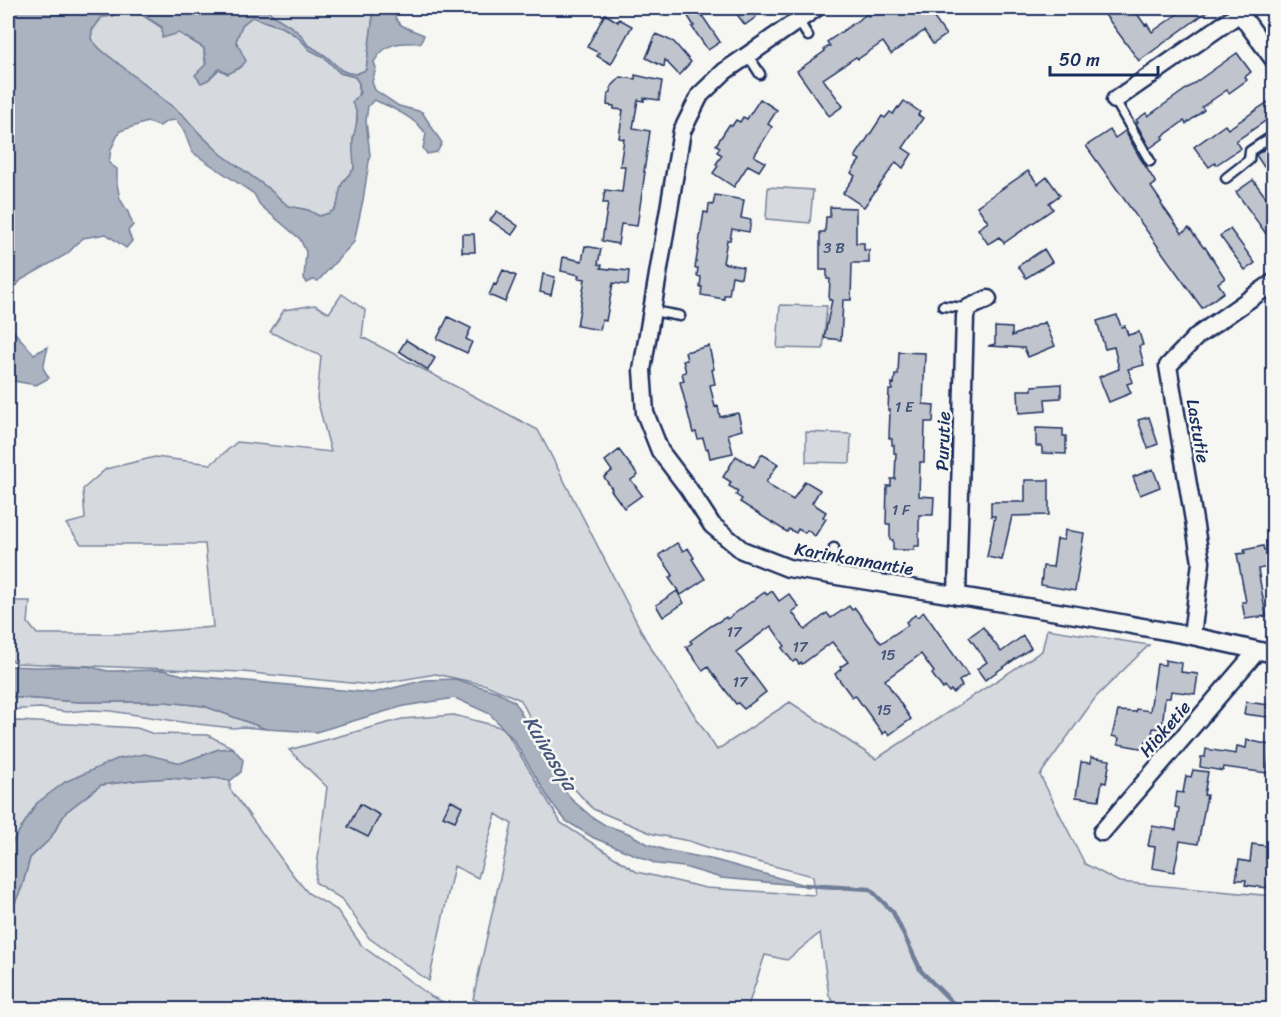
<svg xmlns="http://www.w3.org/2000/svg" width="1281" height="1017" viewBox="0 0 1281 1017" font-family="Sriracha,sans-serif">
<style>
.green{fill:#d6d9dd;stroke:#78849e;stroke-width:1.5}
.water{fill:#abb2c0;stroke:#717e99;stroke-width:1.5;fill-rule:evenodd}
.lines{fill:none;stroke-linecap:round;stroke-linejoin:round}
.stream{stroke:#717e99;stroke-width:4.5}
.building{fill:#c0c4cd;stroke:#1b2f5e;stroke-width:1.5}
.service-casing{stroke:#1b2f5e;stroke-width:13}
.minor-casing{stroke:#1b2f5e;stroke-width:21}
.service{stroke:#f6f6f2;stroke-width:8}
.minor{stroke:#f6f6f2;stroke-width:16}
.labels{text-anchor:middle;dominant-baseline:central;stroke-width:5;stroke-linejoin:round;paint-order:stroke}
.number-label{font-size:15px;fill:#44547a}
.street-label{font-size:18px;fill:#1b2f5e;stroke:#f6f6f2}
.water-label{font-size:20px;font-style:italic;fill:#46567b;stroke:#f6f6f2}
</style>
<rect width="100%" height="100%" fill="#f6f6f2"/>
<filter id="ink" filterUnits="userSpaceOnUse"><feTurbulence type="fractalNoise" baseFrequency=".0167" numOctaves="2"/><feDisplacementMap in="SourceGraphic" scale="12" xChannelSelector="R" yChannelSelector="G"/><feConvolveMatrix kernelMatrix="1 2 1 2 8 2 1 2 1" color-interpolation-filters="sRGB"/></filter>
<g filter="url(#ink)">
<path class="green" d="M121,8L133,9L162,28L179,33L204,48V55L208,80L219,69L228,74L241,67L245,61L236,41L242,25L252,17L284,28L298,37L310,50L324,57L340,73L355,77L359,83L356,129L353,139L354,169C350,174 344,179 342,185C335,201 344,211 319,216L308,210L288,206L268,188L221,154L199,133L184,116L100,49L91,39L92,31L102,17L113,16Z
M264,8H374L366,70L356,74L348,73L341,70L326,56L307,44L301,35Z
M768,187L813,190L810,223L766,219Z
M342,294L365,310L362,337L538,430L646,640L717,750L790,702L876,759L1042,651L1047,629L1149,645L1096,697L1040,775L1085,864L1119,882L1273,896V1009H839L829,996L820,933L787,960L765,955L747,1009H498L473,999L512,824L496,814L478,878L454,866L429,981L369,938L343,900L315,882L327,787L289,750L402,719L454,715L504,728L561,823L637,872L706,888L815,895L813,876L727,854L689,841L653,834L593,809L556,769L521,700L486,685L436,674L371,685L243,672L16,663L8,657V601H30L28,623L37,634H127L213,627L205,544H81L66,524L85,519L83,489L106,469L155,457L211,464L237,442L331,452L317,399L321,356L270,332L284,310L315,305L329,313Z
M780,305L827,306L823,349L777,348Z
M806,432L851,434L850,463L806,462Z
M8,697L80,702H166L204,706L266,729L243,727L233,728L188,723L111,711L91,710L66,712L40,708L8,710Z
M19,721L137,728L154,734L208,735L233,748L219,749L181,763L168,760L37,803L8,849V722Z
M170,778L192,780L216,778L230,781V789L293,875L308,893L337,910L362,946L432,997L459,1009L8,1010V918L22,887L30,858L50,839L66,812L101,785L140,780Z"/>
<path class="water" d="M8,8H264L277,18L292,27L301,35L307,44L326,56L341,70L348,73L356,74L366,70L374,8H394C393,27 409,28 424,35L421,43C400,42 385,42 374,62L376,68L372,82L375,90L399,106L422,112L442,143L437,152L427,154L423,148L426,134C417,119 390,106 374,100L368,106L366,121L370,155L363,200L354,242L318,281L313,280L307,283L304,278L306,252L300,239L260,205L254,194L192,152L184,131L176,120L167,121L160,126L147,122L120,131L111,149L109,163L117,169V184L120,199L128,212L133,225L128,231L132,241L126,248L106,234L83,238L67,254L21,280L8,296ZM121,8L133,9L162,27V38L179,33L204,48L206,64L195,75L201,83L208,80L219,69L228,74L241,67L246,61L236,41L242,25L252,17L284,28L298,37L310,50L324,57L340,73L355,77L359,83L360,93L352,103C362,118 355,124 353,140C352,149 354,160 354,169C350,174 344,179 342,184C335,201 344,211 319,216L308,210L288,206L268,188L221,154L199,133L184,116L100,49L91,39L92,30L102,17L113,16Z
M8,325L34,354L48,347L43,368L49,378L36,385L8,380Z
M8,666L37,667L87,666L108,671L163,670L183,675L373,693L425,680L455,679L498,692L515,702L554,774L571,799L592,817L605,825L628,833L648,844L665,850L715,860L808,886L721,878L684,867L657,864L594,838L566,821L551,802L513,739L490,714L455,698L404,706L316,732L266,729L204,706L165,702H80L8,697Z
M233,748L243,760L241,772L230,781L216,778L192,780L170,778L140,780L101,785L66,812L50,839L30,858L22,887L8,918V849L37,803L65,782L117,759L145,754L181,763L219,749Z"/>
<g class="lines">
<path class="stream" d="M805,885L870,889L893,912L921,971L953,1003L962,1010"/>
</g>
<path class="building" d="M683,8H697L720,42L708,50L692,27L694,26Z
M732,8H749L756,17L745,25Z
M883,8H927L946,35L933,44L924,31L891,54L883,42L858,59L856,57L823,79L843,106L829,116L797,71L825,51L824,49L830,46L827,42L867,14L869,17Z
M1100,8H1133L1145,25L1147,24L1152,32L1186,8H1212L1139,61Z
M605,14L618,22L619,19L632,26L611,64L597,56L599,53L587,47Z
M656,34L674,42L691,62L679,75L665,60L664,67L646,58Z
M1237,53L1251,72L1245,77L1247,80L1229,93L1227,90L1221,94L1202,107L1204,110L1186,124L1184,121L1162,137L1164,138L1150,148L1136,123L1138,122L1136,120L1146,113L1148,116Z
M635,75L662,81L659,100L644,98V101L638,100L633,128L650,131L644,172H645L637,226L621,224L618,244L602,241L608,203H603L605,190L622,192L625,166H620L624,139L619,138L623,110L614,109V106L607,105L608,93L611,92V87L621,77L635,79Z
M1274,98V115L1236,141L1241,148L1216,165L1215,163L1209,167L1194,147L1225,125L1228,129Z
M760,99L777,110L768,124L772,127L754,156L765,162L759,171L748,165L734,187L713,173L718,166L716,164L722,155L717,152L720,147L716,145L729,125L732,126L736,120L740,122L743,117L747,119Z
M904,101L920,112L918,115L923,118L903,148L912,154L903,168L896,162L864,207L843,193L855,176L851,173L860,160L855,157L882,116L885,118L890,112L893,114L898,107L899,108Z
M1110,130L1115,138L1125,131L1139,156L1156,183L1151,187L1162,203L1161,204L1182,233L1189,228L1204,248L1205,247L1225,278L1218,283L1224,292L1202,308L1086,146Z
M1274,143V160L1264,167L1256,155Z
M1028,171L1038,184L1047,177L1060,195L1049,203L1053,209L1004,243L999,237L988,244L978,229L988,222L977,206Z
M1253,180L1274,208V245L1236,192Z
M715,195L744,200L741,218L751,220L749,232L732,229L730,240H727L723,263L743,267L741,278L732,276L729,295H724V299L701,295L702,287H700L701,277L697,276L698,268H695L704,212L708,213L709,204L713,205Z
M830,207L856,208V243H864V250H869V263H852L851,300H843L841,340L824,338L832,300H829L830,279H827V270H820V232H825L826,217H830Z
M497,211L518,226L512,235L490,220Z
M1230,229L1255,263L1245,270L1220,236Z
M462,234H474L475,252H462Z
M585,246L601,249L598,264L602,265L601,268L629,271L628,285L613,283L606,321L602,320L600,330L577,326L585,279L578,278L579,275L561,271L563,257L582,261Z
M1044,249L1052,262L1026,278L1018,266Z
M503,270L516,276L505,302L489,295L494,284L496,285Z
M543,274L555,277L551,295L540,292Z
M1117,315L1121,327L1125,326L1128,335L1139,332L1143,345L1139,346L1144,365L1128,369L1133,382L1127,384L1131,393L1109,402L1099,377L1119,369L1114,347L1105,349L1097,321Z
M448,317L471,328L466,339L472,342L467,353L437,339Z
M1045,322L1055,346L1028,357L1024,348L988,346L995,344V327L1012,328V336Z
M406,340L435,358L428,370L399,351Z
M709,346L714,369L712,370L715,384L710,385L715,407L718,406L720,417L738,413L742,430L728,434L733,453L710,458L708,448L706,449L703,438L698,439L696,432L693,433L680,382L684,381L682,373L686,372L683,361L687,360L685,352Z
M899,352L925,353L923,404L934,405L933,422H925L924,462H920L919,496L934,497L933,515H919V546H914V550H893V540H890V524H886L887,486H891V479H895L896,453H894V445H892V439L889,438L890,410H888L889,390H892V383L894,384L895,375H898Z
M1061,384V398L1045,399L1046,411L1019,413L1018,390H1032V386Z
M1149,417L1158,444L1148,448L1138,420Z
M1036,428L1063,429V436H1066V454L1042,453V446H1036Z
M619,450L638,475L631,480L642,495L624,508L611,490L612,489L604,477L612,471L605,461Z
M762,454L778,464L766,482L773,488L793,500L805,481L820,490L812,503L826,512L823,517L826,519L815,536L807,530L805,533L798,529L796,533L789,529L787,532L740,502L742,499L736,495L738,491L729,486L731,482L723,477L736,456L754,467Z
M1153,469L1160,487L1140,495L1133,477Z
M1025,480H1049V515L1012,516L1002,560L987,557L995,516H991V502H1025Z
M1065,530L1084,533L1075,591L1041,585L1043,566L1053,567L1057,539L1064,540Z
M677,543L683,551L688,548L694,558L692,559L705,579L681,595L669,578L673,575L659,555Z
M1263,546L1264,550L1271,549L1274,562V566L1258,569L1266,616L1245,619L1242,602H1246L1237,554L1245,553L1244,550Z
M677,591L684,603L663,617L656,605Z
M772,591L779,601L789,594L799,607L792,612L805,630L827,613L831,618L849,606L852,610L855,608L881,643L908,625L906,622L915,615L917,617L924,612L968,675L959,681L962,686L953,693L951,690L949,692L945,687L943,689L932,674L934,672L921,654L885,680L911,719L889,735L886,731L883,734L855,695L852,697L835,674L841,669L840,667L848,662L832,642L802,664L801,662L799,664L796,660L793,662L782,648L785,646L771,626L736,652L766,692L744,709L738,703L736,704L708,667L703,671L686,647L692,643L690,641L711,626L726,617L727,619L765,592L767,595Z
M983,627L1001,652L1023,636L1031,648L985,680L977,669L987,662L969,637Z
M1165,660L1182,663L1181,672L1198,674L1195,694L1171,691L1170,698H1165L1162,729L1153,728L1151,742L1146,741V749L1118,744L1119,738L1112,736L1118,711L1136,712V709L1150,711L1157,664L1165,665Z
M1246,702L1269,705L1267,717L1244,714Z
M1247,740L1271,745L1267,773L1224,767L1223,771L1200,767L1201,757H1205L1206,749L1236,754L1237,746L1246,748Z
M1091,757L1110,760L1106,783L1102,782L1099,800L1076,797L1081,762L1091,763Z
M1193,770L1208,772L1204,795H1207L1198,844L1180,841L1174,872L1152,868L1155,847L1148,846L1152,826L1176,830L1179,808L1175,807L1177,792L1183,793L1186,776L1191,777Z
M451,800L462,806L455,821L443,816Z
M360,804L380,815L368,837L348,827Z
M1252,844L1274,847L1272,865H1274V870L1272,880H1268L1267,888L1245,885L1246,880H1236L1239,860L1250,862Z"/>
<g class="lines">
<defs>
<path id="service" d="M798,20L808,36
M748,55L760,74
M1115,100L1150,161
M1226,178L1249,160L1250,151L1274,135
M943,306L968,308
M653,311L680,316
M830,575L834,548"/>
<path id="minor" d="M816,8L725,71L700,95L682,131L642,370L645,413L660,451L688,488L712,525L742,550L788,568L1088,617L1192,636L1274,654
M1236,8L1274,60
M1115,100L1240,13
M957,596L965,316L968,308L988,299
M1192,636L1201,562L1168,366L1197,336L1274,282
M1102,832L1257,651"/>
</defs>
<use href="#service" class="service-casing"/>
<use href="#minor" class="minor-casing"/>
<use href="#service" class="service"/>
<use href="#minor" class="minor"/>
</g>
</g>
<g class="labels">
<g class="number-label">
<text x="834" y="248">3 B</text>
<text x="904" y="407">1 E</text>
<text x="901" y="510">1 F</text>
<text x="734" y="632">17</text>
<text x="800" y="647">17</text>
<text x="888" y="655">15</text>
<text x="740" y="682">17</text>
<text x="884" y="710">15</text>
</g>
<g class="street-label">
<text transform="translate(1198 431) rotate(80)">Lastutie</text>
<text transform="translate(943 441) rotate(-88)">Purutie</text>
<text transform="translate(854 559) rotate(10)">Karinkannantie</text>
<text transform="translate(1165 729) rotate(-49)">Hioketie</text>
</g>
<g class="water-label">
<text transform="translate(550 753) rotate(59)">Kuivasoja</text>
</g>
</g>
<rect width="1281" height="1017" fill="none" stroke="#f6f6f2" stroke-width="30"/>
<rect x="15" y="15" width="1251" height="987" fill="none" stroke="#1b2f5e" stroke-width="2" filter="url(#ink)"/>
<path d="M1050 66v9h108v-9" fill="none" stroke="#1b2f5e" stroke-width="3"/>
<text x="1059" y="66" font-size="18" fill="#1b2f5e" stroke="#f6f6f2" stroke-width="4.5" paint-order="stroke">50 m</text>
</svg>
